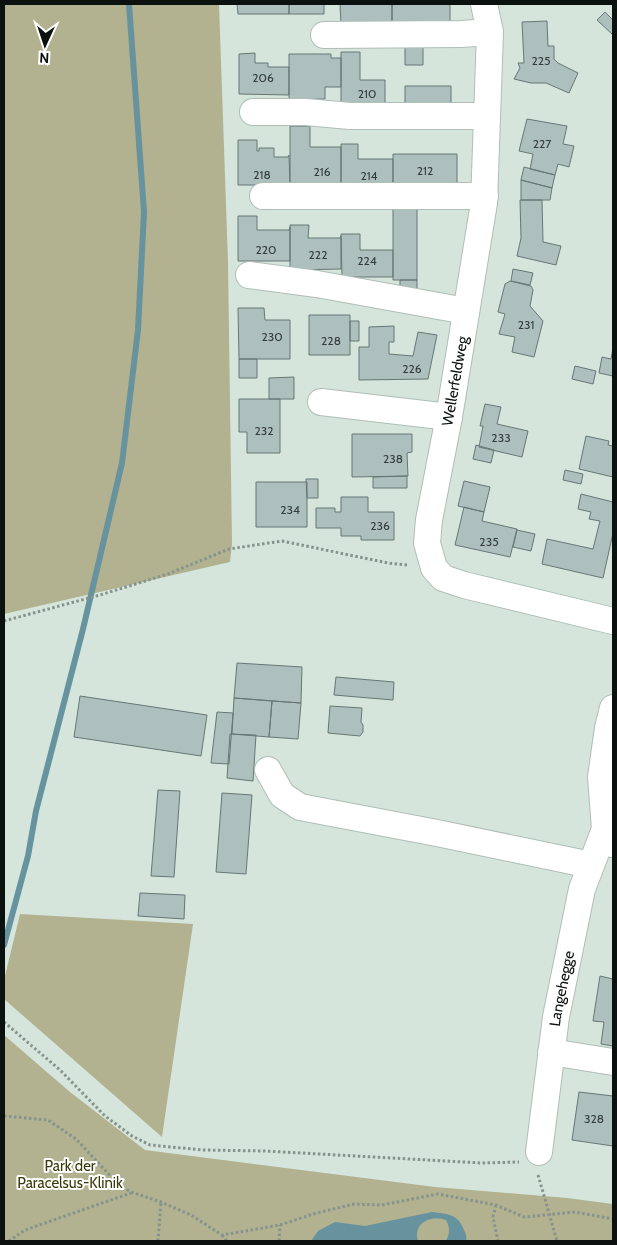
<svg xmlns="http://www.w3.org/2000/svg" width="617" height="1245" viewBox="0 0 617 1245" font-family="Cabin,sans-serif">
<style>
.green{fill:#b2b290}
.water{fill:#67939e}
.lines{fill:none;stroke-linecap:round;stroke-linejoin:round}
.stream{stroke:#67939e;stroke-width:6}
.building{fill:#adc0be;stroke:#667775}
.minor-casing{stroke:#afbeb6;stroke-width:28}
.path{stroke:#86928c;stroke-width:3;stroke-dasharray:2.5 2.5;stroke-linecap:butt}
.minor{stroke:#fff;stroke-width:26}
.labels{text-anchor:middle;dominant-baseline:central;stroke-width:4;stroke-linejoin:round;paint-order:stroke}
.number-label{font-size:12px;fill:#343d3a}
.street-label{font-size:15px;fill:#0b110e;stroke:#fff}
.park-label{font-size:15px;fill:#3c3a0b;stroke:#fff}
</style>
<rect width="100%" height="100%" fill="#d5e5dc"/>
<path class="green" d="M4,4H219L228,262L232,544L230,562L4,614Z
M20,914L193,924L162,1137L4,999V980Z
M4,1035L70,1092L145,1150L435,1187L567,1198L613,1204V1241H4Z"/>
<path class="water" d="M432,1212C448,1214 458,1214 464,1230C466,1234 467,1236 466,1241H446C450,1233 450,1228 446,1220C430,1215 413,1223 418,1241H311L318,1231L335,1222L365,1226Z"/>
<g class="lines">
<path class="stream" d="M4,945L28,856L36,811L83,629L122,463L138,330L144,212L129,4"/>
</g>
<path class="building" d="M237,4H289V14H238Z
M289,4H324V14H289Z
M340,4H392V24H341Z
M392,4H450V23L392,24Z
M605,12L613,20V35L597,20Z
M547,21L548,46H554V59L558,63L578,73L569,93L546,83H531L514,79L520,68L518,63H524L522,22Z
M405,46H423V65H405Z
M341,52H360V80H385V103L341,104Z
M255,53V63H268V67H289V95L239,94V54Z
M289,54H331V58H341V87H325V99L289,100Z
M405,86H451V104H405Z
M527,119L567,126L563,144L574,146L569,167L558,164L555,175L530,169L533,154L519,151Z
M290,126H310V147H341V185H290Z
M238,140H257V151H259V148H274V157H288L289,155L290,185H238Z
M341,144H358V159H393V184L341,185Z
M393,154H457V183H393Z
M524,167L555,175L552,188L521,180Z
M521,180L552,188L550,200H521Z
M520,200H542L543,242L561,246L556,265L517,256L521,238Z
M393,208H417V280H393Z
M238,216H257V230H289L290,227V261H238Z
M290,225H309L308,238H340L341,236V269L290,270Z
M341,234H360V250H393V277H342Z
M513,269L533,273L530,285L511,281Z
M400,280H417V289L400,290Z
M510,281L531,286L533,290L530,306L543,321L534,357L512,352L515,337L499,334L505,314L498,312L505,284Z
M238,308H264L265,320H290V359H239Z
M309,315H350V355H309Z
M350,321H359V341H350Z
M394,326V342H389V354L413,356L418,332L437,335L428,379L359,380V347H369V327Z
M613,348V376L599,373L602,357L611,359Z
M239,359H257V378H239Z
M575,366L596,371L593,384L572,379Z
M294,377V399H269V378Z
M239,399H280V453H247V432H239Z
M485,404L501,407L497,424L528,431L522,457L479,447L483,426H480Z
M352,434H412V452L407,453L408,476L352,477Z
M586,436L609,441L608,445L613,446V477L579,469Z
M476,445L494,450L491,463L473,459Z
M565,470L583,474L581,484L563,480Z
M407,476V488H373V477Z
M306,479H318V498H307Z
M464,481L490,487L484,512L458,506Z
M256,482H307V527H256Z
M581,494L613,502V533L603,578L542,564L547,539L593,549L600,521L589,519L591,512L578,509Z
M341,497H368V512H394V540H361V536H341V528H316V508H335V512H341Z
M464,507L484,512L482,521L517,529L510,557L455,545Z
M517,530L535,534L531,551L513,547Z
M237,663L302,667L301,703L234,698Z
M336,677L394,682L393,700L334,695Z
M80,696L207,715L201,756L74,737Z
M234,698L272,701L269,737L232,734Z
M272,701L301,703L298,739L269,737Z
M330,706L362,708L361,722L363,725V732L360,736L328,733Z
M217,712L233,713L229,764L211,763Z
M230,734L256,735L253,781L227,778Z
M158,790L180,791L174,877L151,876Z
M222,793L252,795L246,874L216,872Z
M140,893L185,895L184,919L138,916Z
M600,976L613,979V1046L601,1044L604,1022L593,1021Z
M579,1092L613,1096V1146L572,1140Z"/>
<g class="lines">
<defs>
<g id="minor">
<path d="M484,4L490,32L484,203L449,417L429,520L427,543L434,568L443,578L464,585L613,621"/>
<path d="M324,35L461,34L490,32"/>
<path d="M253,112H306L350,116H487"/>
<path d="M263,196H485"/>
<path d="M249,275L317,284L466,311"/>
<path d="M321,402L449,417"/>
<path d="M268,770L282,795L300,807L437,833L591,865"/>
<path d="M612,844L605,829L601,777L608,728L613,708"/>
<path d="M551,1052L613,1062"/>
<path id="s1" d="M539,1152L556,1017L582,889L605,829"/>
</g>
</defs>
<use href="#minor" class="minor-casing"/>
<path class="path" d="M4,621L100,595L168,574L229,549L282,541L388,563L408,565
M4,1022L60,1070L105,1116L132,1136L150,1145L203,1150L265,1151L482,1163L519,1162
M4,1116L48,1120L76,1139L118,1184L131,1192L161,1202L191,1215L222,1235L280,1225L313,1214L354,1204L382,1205L438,1194L496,1205L524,1217L575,1212L613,1219
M538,1175L557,1241
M496,1205L493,1217L498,1241
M222,1235L227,1241
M9,1241L25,1230L131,1193
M158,1241L161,1202
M279,1241L280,1225"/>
<use href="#minor" class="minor"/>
</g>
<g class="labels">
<g class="number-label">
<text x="541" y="60">225</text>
<text x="263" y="77">206</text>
<text x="367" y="93">210</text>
<text x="542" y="143">227</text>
<text x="425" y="170">212</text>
<text x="322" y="171">216</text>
<text x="262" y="174">218</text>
<text x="369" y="175">214</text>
<text x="266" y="249">220</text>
<text x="318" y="254">222</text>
<text x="367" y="260">224</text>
<text x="526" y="324">231</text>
<text x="272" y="336">230</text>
<text x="331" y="340">228</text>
<text x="412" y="368">226</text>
<text x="264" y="430">232</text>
<text x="501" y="437">233</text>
<text x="393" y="458">238</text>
<text x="290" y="509">234</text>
<text x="380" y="525">236</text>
<text x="489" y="541">235</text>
<text x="594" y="1118">328</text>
</g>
<g class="street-label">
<text transform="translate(455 381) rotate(-80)">Wellerfeldweg</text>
<text stroke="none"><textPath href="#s1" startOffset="165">Langehegge</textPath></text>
</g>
<g class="park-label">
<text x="70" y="1166">Park der<tspan x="70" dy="17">Paracelsus-Klinik</tspan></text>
</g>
</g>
<rect width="617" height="1245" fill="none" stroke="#0b110e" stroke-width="10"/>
<g transform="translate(45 45) rotate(183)" stroke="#ffffff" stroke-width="4" paint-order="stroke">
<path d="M0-4L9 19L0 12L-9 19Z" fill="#0b110e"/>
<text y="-8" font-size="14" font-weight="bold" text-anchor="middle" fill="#0b110e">N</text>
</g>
</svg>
